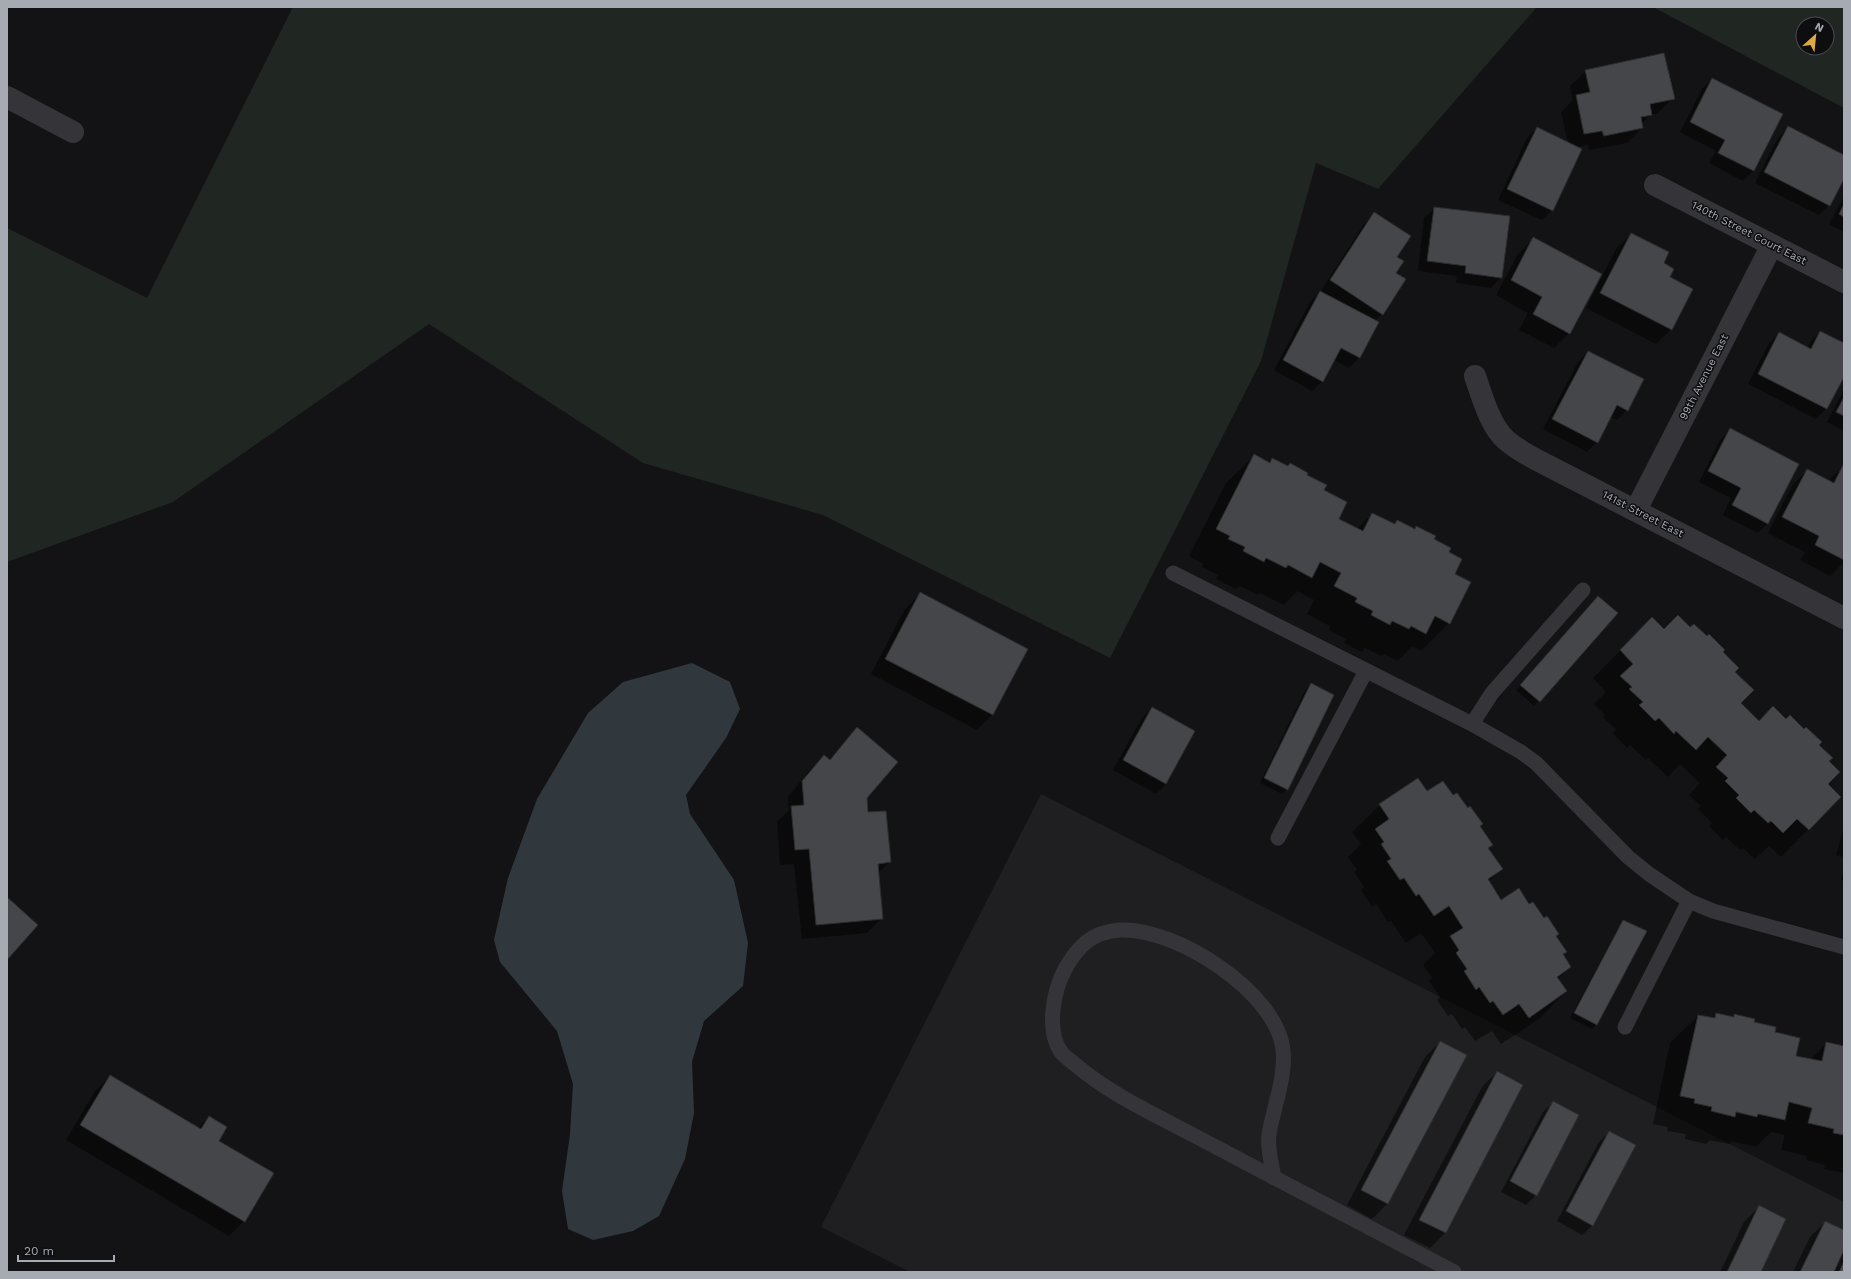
<svg xmlns="http://www.w3.org/2000/svg" width="1851" height="1279" viewBox="0 0 1851 1279" font-family="'Work Sans',sans-serif">
<style>
.built{fill:#1f1f21}
.green{fill:#202621;fill-rule:evenodd}
.water{fill:#30383e}
.shadow{fill:#0007}
.building{fill:#454649;stroke:#2d2d30}
.lines{fill:none;stroke-linecap:round;stroke-linejoin:round}
.lane{stroke:#353539;stroke-width:15}
.street{stroke:#353539;stroke-width:22}
.labels{text-anchor:middle;dominant-baseline:central;stroke-width:3;stroke-linejoin:round;paint-order:stroke}
.street-label{font-size:11px;fill:#a6aab3;stroke:#0e0e10}
</style>
<rect width="100%" height="100%" fill="#131315"/>
<path class="built" d="M1041,794L1844,1202V1272H910L821,1227Z"/>
<path class="green" d="M293,7H1537L1378,189L1316,163L1261,361L1110,658L823,515L643,463L429,324L173,502L7,562V228L147,298Z
M1653,7H1844V108ZM1803,24H1827V48H1803Z"/>
<path class="water" d="M692,663L730,682L740,709L726,738L686,795L690,814L734,880L748,943L743,986L704,1021L692,1062L694,1113L685,1159L659,1216L633,1231L593,1240L568,1229L562,1191L570,1134L573,1084L557,1031L500,962L494,940L508,878L537,799L588,713L623,682Z"/>
<path class="shadow" d="M1586,71L1673,98L1658,113L1651,115L1641,124L1642,128L1627,143L1589,150L1588,145L1577,147L1552,210L1542,220L1498,200L1527,138L1537,128L1568,143L1561,112L1573,100L1570,86Z
M1712,79L1782,114L1753,171L1743,181L1709,163L1716,151L1680,132L1702,89Z
M1788,128L1844,156V177L1829,205L1819,215L1755,183L1778,138Z
M1844,196V232L1829,224Z
M1435,208L1501,277L1491,288L1456,283L1457,276L1418,271L1424,218Z
M1374,214L1396,257L1395,273L1382,314L1375,321L1378,323L1359,358L1349,368L1334,360L1323,381L1312,391L1274,370L1310,302L1321,291L1364,224Z
M1631,234L1662,264L1669,278L1671,329L1656,344L1586,308L1616,249Z
M1534,239L1569,333L1554,348L1519,330L1528,313L1496,295L1518,254Z
M1820,332L1844,344V374L1826,409L1816,419L1748,384L1769,343L1779,333L1808,348L1810,342Z
M1588,352L1627,410L1617,420L1610,417L1597,442L1587,452L1543,429L1578,362Z
M1844,389V431L1827,422Z
M1730,430L1768,523L1758,533L1723,515L1731,498L1699,482L1720,440Z
M1254,456L1269,463L1273,459L1306,476L1323,491L1337,519L1357,529L1372,514L1393,525L1397,521L1414,530L1416,527L1448,553L1453,574L1470,583L1449,623L1421,651L1412,646L1398,661L1383,654L1381,656L1365,648L1362,652L1344,643L1346,639L1329,630L1330,626L1307,614L1314,600L1297,591L1284,605L1260,593L1258,595L1240,586L1236,589L1216,579L1218,575L1202,567L1203,564L1189,556L1226,483Z
M1844,466V562L1830,576L1800,560L1805,552L1768,533L1792,486L1807,470L1828,481Z
M920,594L993,714L977,730L871,674L905,609Z
M1593,602L1616,613L1534,706L1516,690Z
M1652,619L1664,630L1690,629L1722,652L1734,672L1739,703L1758,722L1786,720L1818,745L1828,761L1827,784L1840,797L1781,857L1769,846L1755,859L1743,848L1740,850L1726,837L1723,840L1709,826L1712,823L1698,809L1701,806L1689,795L1700,783L1680,764L1668,777L1648,758L1646,760L1630,745L1627,748L1613,733L1616,730L1603,717L1605,715L1594,704L1606,692L1593,678Z
M1311,685L1287,789L1282,794L1260,783L1306,689Z
M1152,708L1166,784L1156,794L1113,770L1142,718Z
M857,729L867,813L890,862L878,873L882,918L867,933L802,939L794,864L780,865L777,822L789,810L788,797L809,771L824,756L829,760Z
M1426,793L1453,797L1482,824L1479,827L1492,845L1488,849L1502,869L1488,882L1501,901L1529,906L1555,937L1562,955L1570,967L1558,979L1566,991L1539,1019L1501,1044L1492,1031L1475,1041L1465,1027L1462,1029L1452,1014L1448,1016L1437,1000L1440,997L1429,981L1432,978L1423,965L1435,953L1421,933L1406,943L1391,921L1388,922L1376,904L1372,907L1361,890L1364,887L1354,872L1357,869L1348,857L1361,844L1352,832L1380,805Z
M1844,827V857L1836,855Z
M1844,869V881L1841,880Z
M1624,921L1596,1025L1592,1029L1570,1018L1619,926Z
M1716,1015L1732,1018L1735,1016L1774,1033L1794,1057L1810,1060L1827,1043L1844,1047V1173L1824,1169L1825,1165L1806,1160L1807,1156L1781,1150L1785,1135L1771,1132L1756,1147L1732,1141L1729,1144L1710,1140L1706,1144L1685,1139L1686,1134L1667,1131L1668,1127L1653,1124L1670,1043L1698,1016L1712,1019Z
M1440,1042L1388,1203L1372,1219L1347,1205L1425,1057Z
M1497,1072L1522,1085L1445,1233L1430,1248L1404,1235L1482,1087Z
M110,1076L198,1128L209,1117L244,1221L229,1236L66,1140L95,1091Z
M1553,1102L1536,1195L1526,1205L1501,1192L1543,1112Z
M1609,1132L1593,1225L1582,1235L1557,1221L1599,1142Z
M1759,1207L1760,1272H1720L1744,1222Z
M1825,1222L1844,1232V1248L1842,1252L1844,1251V1272H1793L1810,1237Z"/>
<path class="building" d="M1664,53L1675,99L1650,104L1652,115L1641,117L1643,128L1604,136L1602,131L1584,134L1576,95L1590,92L1585,70Z
M1712,78L1783,114L1754,171L1718,153L1725,140L1690,122Z
M1788,126L1844,155V179L1830,206L1764,172Z
M1537,127L1582,149L1553,211L1507,189Z
M1844,204V217L1839,214Z
M1434,207L1510,216L1502,278L1465,273L1466,266L1427,261Z
M1374,212L1411,236L1397,257L1404,261L1396,273L1406,279L1383,315L1330,280Z
M1631,233L1669,252L1664,263L1674,269L1670,277L1693,289L1672,330L1600,293Z
M1533,237L1602,274L1570,334L1533,314L1542,297L1511,280Z
M1320,291L1379,322L1360,358L1341,348L1323,382L1283,360Z
M1820,331L1844,343V377L1827,409L1758,374L1779,332L1811,349Z
M1588,351L1644,379L1628,411L1617,405L1598,443L1552,419Z
M1844,397V416L1836,412Z
M1730,428L1799,464L1768,524L1732,505L1741,488L1708,471Z
M1254,454L1270,463L1272,458L1288,466L1290,463L1308,473L1307,475L1327,485L1324,490L1347,502L1339,519L1363,531L1372,513L1395,524L1397,520L1415,529L1416,526L1436,536L1434,539L1451,548L1449,552L1462,559L1455,574L1471,582L1450,624L1435,616L1426,634L1411,626L1409,629L1392,621L1390,625L1371,615L1373,611L1355,602L1357,598L1334,586L1341,573L1320,562L1312,578L1288,565L1286,568L1266,558L1264,562L1243,551L1245,547L1228,539L1230,536L1216,529Z
M1843,465H1844V560L1815,545L1819,536L1782,517L1807,469L1834,483Z
M920,592L1028,649L993,715L885,659Z
M1598,596L1618,613L1540,702L1520,685Z
M1678,615L1690,627L1694,624L1707,636L1709,634L1725,650L1723,652L1739,668L1735,672L1754,690L1741,703L1759,721L1773,706L1786,719L1790,715L1804,729L1806,727L1822,742L1819,745L1833,758L1829,761L1840,772L1828,784L1841,797L1809,830L1797,819L1783,833L1771,821L1768,823L1754,810L1751,813L1736,798L1739,795L1725,781L1728,778L1716,767L1727,755L1708,737L1696,750L1676,731L1674,734L1659,718L1655,721L1639,705L1643,702L1629,689L1632,687L1620,676L1633,664L1620,650L1652,617L1664,629Z
M1311,683L1334,695L1288,790L1264,778Z
M1152,707L1195,731L1166,784L1123,760Z
M857,727L898,762L867,798L868,812L886,811L891,862L878,864L883,919L816,925L809,849L795,850L791,806L804,805L802,781L824,755L830,760Z
M1418,778L1427,791L1443,781L1453,795L1457,793L1468,808L1470,806L1483,824L1480,826L1493,845L1488,848L1503,869L1488,879L1501,900L1519,888L1529,904L1533,902L1544,918L1547,916L1559,934L1556,936L1567,952L1563,954L1571,967L1557,977L1567,991L1529,1018L1519,1004L1503,1015L1493,1001L1490,1003L1479,987L1476,990L1464,971L1467,969L1456,953L1459,950L1450,936L1463,928L1449,906L1434,916L1419,894L1416,896L1404,878L1400,880L1387,861L1391,859L1381,844L1384,842L1375,829L1389,819L1379,804Z
M7,897L38,925L7,960Z
M1623,920L1647,931L1597,1025L1574,1013Z
M1716,1013L1734,1017V1014L1755,1019L1754,1022L1776,1027L1775,1032L1800,1038L1796,1056L1822,1061L1826,1042L1844,1046V1135L1833,1133L1834,1129L1808,1123L1812,1108L1789,1102L1785,1120L1758,1114L1757,1117L1736,1112L1735,1117L1711,1111L1712,1107L1694,1103L1695,1099L1680,1096L1698,1015L1715,1018Z
M1440,1041L1467,1055L1388,1204L1361,1190Z
M1497,1071L1523,1085L1446,1233L1419,1220Z
M110,1075L201,1129L209,1116L227,1127L219,1141L274,1173L245,1222L80,1125Z
M1553,1101L1579,1115L1537,1196L1510,1181Z
M1609,1131L1636,1145L1593,1226L1566,1211Z
M1759,1205L1786,1219L1761,1272H1727Z
M1825,1221L1844,1230V1250L1834,1272H1800Z
M1844,1261V1272H1839Z"/>
<g class="lines">
<path class="lane" d="M1173,573L1472,724L1521,752L1536,763L1628,857L1649,874L1689,901L1713,911L1844,947
M1472,724L1492,693L1583,590
M1278,838L1366,671
M1625,1027L1689,901
M1274,1178C1272,1165 1267,1148 1269,1135C1273,1108 1286,1078 1283,1050C1277,992 1175,927 1120,930C1092,932 1078,946 1065,969C1053,992 1046,1030 1061,1052C1065,1057 1071,1061 1076,1065C1111,1095 1154,1114 1195,1136C1281,1181 1368,1227 1454,1272"/>
<path class="street" d="M7,97L73,132
M1655,185L1844,282
M1475,376C1482,396 1490,426 1506,440C1515,448 1526,454 1537,460L1844,618
M1636,510L1772,245"/>
</g>
<g class="labels">
<g class="street-label">
<text transform="translate(1749 233) rotate(27)">140th Street Court East</text>
<text transform="translate(1704 377) rotate(-63)">99th Avenue East</text>
<text transform="translate(1643 514) rotate(27)">141st Street East</text>
</g>
</g>
<rect width="1851" height="1279" fill="none" stroke="#a6aab3" stroke-width="16"/>
<g transform="translate(1815 36) rotate(27)"><circle r="19" fill="#0e0e10" stroke="#4b4c51"/>
<path d="M0-3L7 15L0 10L-7 15Z" fill="#dda943"/>
<text y="-6" font-size="11" font-weight="bold" text-anchor="middle" fill="#a6aab3">N</text>
</g>
<path d="M18 1255v6h96v-6" fill="none" stroke="#a6aab3" stroke-width="2"/>
<text x="24" y="1255" font-size="12" fill="#a6aab3" stroke="#0e0e10" stroke-width="3" paint-order="stroke">20 m</text>
</svg>
